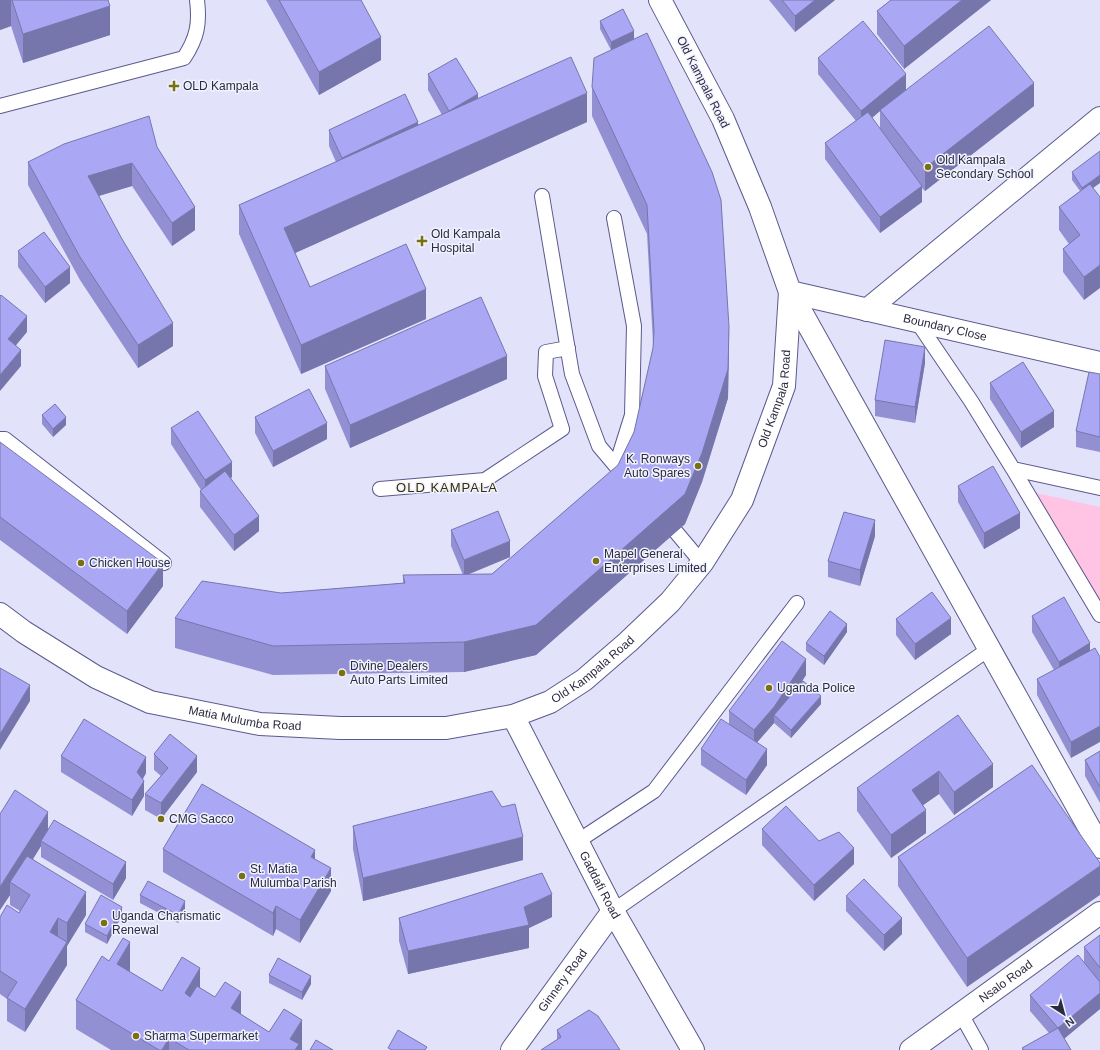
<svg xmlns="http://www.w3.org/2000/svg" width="1100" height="1050" viewBox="0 0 1100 1050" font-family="Arial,sans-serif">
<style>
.green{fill:#ffc3e4}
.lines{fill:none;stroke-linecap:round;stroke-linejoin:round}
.lane-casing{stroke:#5b598c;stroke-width:16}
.street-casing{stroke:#5b598c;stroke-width:24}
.secondary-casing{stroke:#5b598c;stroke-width:24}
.lane{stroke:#fff;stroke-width:14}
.street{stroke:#fff;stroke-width:22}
.secondary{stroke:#fff;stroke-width:22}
.wall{fill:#9290d3;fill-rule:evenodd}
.shaded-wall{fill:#7776ac}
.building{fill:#aaa8f5;stroke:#7776ac}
.poi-dot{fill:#787011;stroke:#f1f2fe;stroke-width:1.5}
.labels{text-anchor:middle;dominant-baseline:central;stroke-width:3;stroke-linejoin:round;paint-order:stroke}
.street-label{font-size:12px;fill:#2b2b41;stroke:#f1f2fe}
.poi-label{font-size:12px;fill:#2b2b41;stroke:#f1f2fe;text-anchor:start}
.neighbourhood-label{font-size:13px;letter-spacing:1px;fill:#343004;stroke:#f1f2fe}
</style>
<rect width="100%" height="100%" fill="#e2e3fb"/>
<path class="green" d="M1032,492L1100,507V605Z"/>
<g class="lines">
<defs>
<path id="lane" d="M0,106L184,58C197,38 200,24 197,0
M542,196L572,374L599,446L626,478
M614,218L634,326L632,415L616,466
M916,320L971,401L1013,469L1100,488
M0,439H5L164,563
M1013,469L1100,615
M380,489L485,480L562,429L545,376L546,352L568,348
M676,532L702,563
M578,841L654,791L797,603
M613,911L989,649
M961,1014L981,1050"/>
<g id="street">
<path d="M790,292L1100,847"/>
<path id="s1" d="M790,292L1100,363"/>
<path d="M867,310L1100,118"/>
<path id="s2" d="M512,1050L613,911"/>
<path id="s3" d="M911,1050L1100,913"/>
</g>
<g id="secondary">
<path id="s4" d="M0,614L24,632L96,677L150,702L260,724L340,728H446L513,716L550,702L584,680L628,642L670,602L702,563L742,500L784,386L790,292L760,207L723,119L660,0"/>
<path id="s5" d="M513,716L613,911L693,1050"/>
</g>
</defs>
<use href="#lane" class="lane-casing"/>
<use href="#street" class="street-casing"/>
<use href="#secondary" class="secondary-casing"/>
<use href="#lane" class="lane"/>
<use href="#street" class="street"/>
<use href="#secondary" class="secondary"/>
</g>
<path class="wall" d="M0,0H108L110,35L23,63L11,26L0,30Z
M266,0H361L381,60L319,95Z
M769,0H835L795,32Z
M891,0H991L904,69L877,34V11Z
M600,21L634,39L729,356L728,398L702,482L685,524L536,655L464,672L273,675L175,648V618L281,593L403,583V575H463L451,546V530L510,557L467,575L492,574L618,465L634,432L653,348V343L647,234L592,116V87L611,50L600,29Z
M818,58L906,90L1034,106L925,191L922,188V202L880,233L825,159V143L856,121L818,74ZM880,111V129L872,118Z
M428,74L478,99L587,122L295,253L310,287L426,319L301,374L239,234V205L336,162L329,146V130L418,125L442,115L428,90Z
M157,147L195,230L172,246L132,186L99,196L173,346L138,368L80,280L28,185V162Z
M1072,172L1093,188L1084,300L1063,272V249L1069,244L1059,230V207L1080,191L1072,180Z
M18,251L70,283L45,303L18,267Z
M925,363L915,423L875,416V400Z
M325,366L507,379L350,448L325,389Z
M1100,374V452L1076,447V431Z
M990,383L1054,427L1021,448L990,399Z
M42,415L66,425L53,437L42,424Z
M255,417L327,439L273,467L255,433Z
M171,428L232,477L231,478L259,531L234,551L200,507V491L201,490L171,444Z
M0,442L163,586L127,634L0,540Z
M958,486L1020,528L984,549L958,502Z
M875,536L860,586L828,577V561Z
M1032,616L1090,643L1071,758L1037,695V679L1054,670L1032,632Z
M896,619L951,634L915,660L896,635Z
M847,632L824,665L806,651V643Z
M806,675L801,683L821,704L791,738L774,723L757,742L767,765L746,795L701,765V749L729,724V711Z
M958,715L993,787L954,815L939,794L923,805L926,833L891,858L857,811V788Z
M1100,751V803L1085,776V760Z
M154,754L197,772L161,819L145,810V794L161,776L154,770Z
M61,756L146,773L143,779L144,796L132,816L61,772Z
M1032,765L967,987L898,886V857Z
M0,814L48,829L126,878L113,900L41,857V846L33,859L86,915L67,946V965L25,1032L7,1021V999L0,994V917L19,913L20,911L10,905V895L0,910Z
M353,826L523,860L363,901L353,849Z
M762,829L819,841L854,864L814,901L762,845Z
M163,849L315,859L331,891L300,943L276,929L273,936L163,872Z
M140,895L185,909L178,923L140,903Z
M846,896L902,934L884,951L846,911Z
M122,915L107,944L85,932V924Z
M552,917L529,928V948L408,974L399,941V918Z
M1100,935V1009L1064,1038L1071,1050H1022V1048L1049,1033L1030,1011V995L1084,962V947Z
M109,961L130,971V972L162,991L200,988L269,1032L302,1049V1050H111L76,1029V1000Z
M269,975L311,984L302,1000L269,983Z
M557,1030L620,1050L557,1040Z"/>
<path class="shaded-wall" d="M0,0H11V26L0,30Z
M815,0H835L795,32V16Z
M962,0H991L904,69V46Z
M110,6V35L23,63V34Z
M634,31V39L611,50V42Z
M381,37V60L319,95V72Z
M906,74V90L880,110V111L861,127V111Z
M1034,83V106L925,191V168Z
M587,93V122L284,258V228Z
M478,94V110L449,111Z
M418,122V138L342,174V158Z
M132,163V186L88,199V176Z
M1100,175V183L1082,196V188Z
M922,186V202L880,233V217Z
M195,207V230L172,246V223Z
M1100,265V288L1084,300V277Z
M70,267V283L45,303V287Z
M426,289V319L301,374V345Z
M27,316V332L8,355V339Z
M173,323V346L138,368V345Z
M729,327L728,398L702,482L685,524L536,655L464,672V642L536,625Z
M925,347V363L915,423V407Z
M21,350V366L0,391V375Z
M507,356V379L350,448V425Z
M1054,411V427L1021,448V432Z
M66,417V425L53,437V429Z
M327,423V439L273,467V451Z
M232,462V477L205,496V480Z
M1020,513V528L984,549V533Z
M259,516V531L234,551V535Z
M875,520V536L860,586V570Z
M510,541V557L464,576V560Z
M163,563V586L127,634V611Z
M951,618V634L915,660V644Z
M847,624V632L824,665V656Z
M1090,643V659L1059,677V662Z
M806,659V675L778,718L774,715V723L754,746V730Z
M30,685V701L0,750V734Z
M821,696V704L791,738V730Z
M1100,726V742L1071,758V742Z
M767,749V765L746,795V780Z
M197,756V772L161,819V803Z
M146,757V773L137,788V772Z
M993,764V787L954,815V792Z
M939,771V794L912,813V790Z
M144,781V796L132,816V800Z
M926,810V833L891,858V835Z
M48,812V835L41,841V846L16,886L10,882V895L0,910V887Z
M523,837V860L363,901V878Z
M854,848V864L814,901V885Z
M315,850V873L311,857Z
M126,862V878L113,900V884Z
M1100,866V895L967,987V958Z
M331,868V891L300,943V920Z
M86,892V915L67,946V923Z
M552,894V917L529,928V948L408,974V951L524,907Z
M185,901V909L178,923V915Z
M276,906V929L273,936V913Z
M122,907V915L107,944V936Z
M58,918V941L50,932Z
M902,918V934L884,951V935Z
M67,942V965L25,1032V1009Z
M130,942V971L117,993V964Z
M200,968V998L185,1022V993Z
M311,976V984L302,1000V992Z
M241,992V1022L231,1008Z
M1100,993V1009L1058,1044V1028Z
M302,1020V1050H290V1039Z
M169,1038V1050H162Z"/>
<path class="building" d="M12,0H108L110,6L23,34Z
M279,0H361L381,37L319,72Z
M782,0H815L795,16Z
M891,0H962L904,46L877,11Z
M623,9L634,31L611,42L600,21Z
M863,21L906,74L861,111L818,58Z
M989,26L1034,83L925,168L880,110Z
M647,33L712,172L721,200L729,327L728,369L702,453L685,494L536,625L464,642L273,646L175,618L202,581L281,593L405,583L403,575L492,574L618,465L634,432L653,348L654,331L647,205L592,87L594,58Z
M571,57L587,93L284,228L310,287L406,244L426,289L301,345L239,205Z
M456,58L478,94L449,111L428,74Z
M405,94L418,122L342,158L329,130Z
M868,112L922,186L880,217L825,143Z
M149,116L157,147L195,207L172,223L132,163L88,176L122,239L173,323L138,345L80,257L28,162L64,144Z
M1100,151V175L1082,188L1072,172Z
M1090,184L1100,197V265L1084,277L1063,249L1080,235L1059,207Z
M44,232L70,267L45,287L18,251Z
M1,295L27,316L8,339L21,350L0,375V296Z
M481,297L507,356L350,425L325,366Z
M885,340L925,347L915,407L875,400Z
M1023,362L1054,411L1021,432L990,383Z
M1089,372L1100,374V437L1076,431Z
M309,389L327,423L273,451L255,417Z
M55,404L66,417L53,429L42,415Z
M198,411L232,462L205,480L171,428Z
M0,442L163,563L127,611L0,517Z
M993,466L1020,513L984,533L958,486Z
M225,471L259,516L234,535L200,491Z
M498,511L510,541L464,560L451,530Z
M844,512L875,520L860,570L828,561Z
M932,592L951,618L915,644L896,619Z
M1064,597L1090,643L1059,662L1032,616Z
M830,611L847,624L824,656L806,643Z
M782,641L806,659L774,707L754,730L729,711Z
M1095,648L1100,657V726L1071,742L1037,679Z
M0,668L30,685L0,734Z
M803,681L821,696L791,730L774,715Z
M958,715L993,764L954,792L939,771L912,790L926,810L891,835L857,788Z
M84,719L146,757L137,772L144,781L132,800L61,756Z
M721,719L767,749L746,780L701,749Z
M170,734L197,756L161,803L145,794L168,768L154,754Z
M1100,751V787L1085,760Z
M1032,765L1100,863V866L967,958L898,857Z
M202,784L315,850L311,857L331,868L300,920L276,906L273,913L163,849Z
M15,790L48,812L0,887V814Z
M492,791L502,807L515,804L523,837L363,878L353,826Z
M786,806L819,841L839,832L854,848L814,885L762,829Z
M54,820L126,862L113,884L41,841Z
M27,856L86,892L67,923L58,918L50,932L67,942L25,1009L7,998L17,982L0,971V917L7,905L19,913L30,895L10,882Z
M542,873L552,894L524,907L529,925L408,951L399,918Z
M864,879L902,918L884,935L846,896Z
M148,881L185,901L178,915L140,895Z
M101,895L122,907L107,936L85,924Z
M1100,935V968L1084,947Z
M123,938L130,942L117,964L162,991L182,957L200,968L185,993L190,997L197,986L215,997L225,982L241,992L231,1008L269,1032L284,1009L302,1020L290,1039L299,1044L295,1050H189L169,1038L162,1050H159L76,1000L102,956L109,961Z
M1078,955L1100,982V993L1058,1028L1071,1050H1024L1022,1048L1058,1028L1030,995Z
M278,958L311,976L302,992L269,975Z
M589,1010L598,1016L620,1050H541L561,1037L557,1030Z
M398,1030L427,1047L425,1050H392L388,1048Z
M316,1040L333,1050H310Z"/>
<g class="poi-dot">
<path d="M172 80h4v4h4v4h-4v4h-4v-4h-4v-4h4z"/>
<circle cx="928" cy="167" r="4"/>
<path d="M420 235h4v4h4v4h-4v4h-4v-4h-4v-4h4z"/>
<circle cx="698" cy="466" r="4"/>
<circle cx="596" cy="561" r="4"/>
<circle cx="81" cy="563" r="4"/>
<circle cx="342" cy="673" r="4"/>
<circle cx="769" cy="688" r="4"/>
<circle cx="161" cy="819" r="4"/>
<circle cx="242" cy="876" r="4"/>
<circle cx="104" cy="923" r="4"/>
<circle cx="136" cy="1036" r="4"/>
</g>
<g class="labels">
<g class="street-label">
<text transform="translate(703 82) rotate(63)">Old Kampala Road</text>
<text stroke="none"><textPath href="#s1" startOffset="159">Boundary Close</textPath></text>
<text stroke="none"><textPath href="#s4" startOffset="969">Old Kampala Road</textPath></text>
<text stroke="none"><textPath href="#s4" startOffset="634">Old Kampala Road</textPath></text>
<text stroke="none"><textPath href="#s4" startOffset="271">Matia Mulumba Road</textPath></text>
<text stroke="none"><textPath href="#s5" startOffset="190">Gaddafi Road</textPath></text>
<text stroke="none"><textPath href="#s2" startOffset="86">Ginnery Road</textPath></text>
<text stroke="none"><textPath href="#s3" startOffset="117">Nsalo Road</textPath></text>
</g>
<g class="poi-label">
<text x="183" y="86">OLD Kampala</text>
<text x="936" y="160">Old Kampala<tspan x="936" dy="14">Secondary School</tspan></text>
<text x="431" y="234">Old Kampala<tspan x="431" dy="14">Hospital</tspan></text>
<text x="690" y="459" text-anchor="end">K. Ronways<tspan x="690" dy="14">Auto Spares</tspan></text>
<text x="604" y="554">Mapel General<tspan x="604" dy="14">Enterprises Limited</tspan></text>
<text x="89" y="563">Chicken House</text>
<text x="350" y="666">Divine Dealers<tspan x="350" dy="14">Auto Parts Limited</tspan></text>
<text x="777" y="688">Uganda Police</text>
<text x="169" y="819">CMG Sacco</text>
<text x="250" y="869">St. Matia<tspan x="250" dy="14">Mulumba Parish</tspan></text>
<text x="112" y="916">Uganda Charismatic<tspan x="112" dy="14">Renewal</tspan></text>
<text x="144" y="1036">Sharma Supermarket</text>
</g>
<g class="neighbourhood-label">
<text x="447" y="487">OLD KAMPALA</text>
</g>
</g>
<g transform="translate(1064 1014) rotate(144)" stroke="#f1f2fe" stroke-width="3" paint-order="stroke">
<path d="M0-3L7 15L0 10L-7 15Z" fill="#2b2b41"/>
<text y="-6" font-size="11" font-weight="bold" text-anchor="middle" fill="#2b2b41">N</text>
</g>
</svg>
